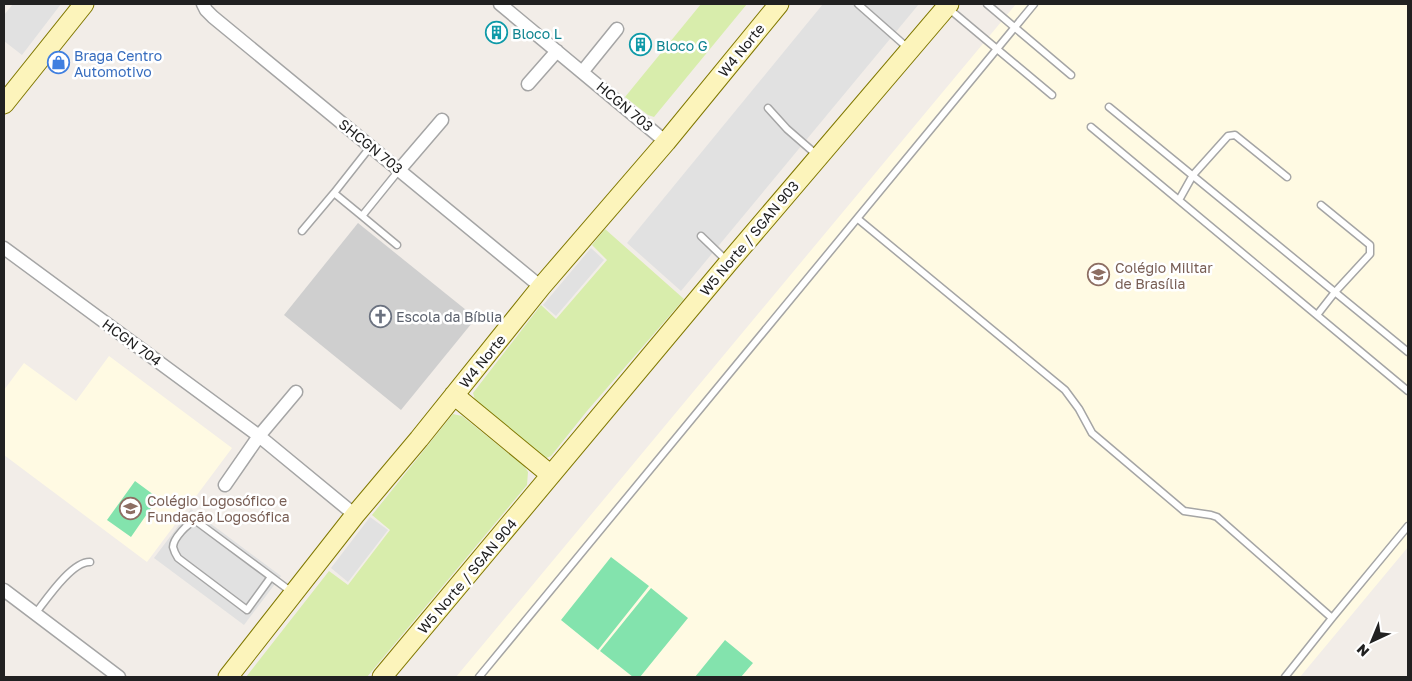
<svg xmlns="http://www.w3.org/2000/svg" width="1412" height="681" viewBox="0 0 1412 681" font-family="'Golos Text',sans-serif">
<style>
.education{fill:#fffae3}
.religious{fill:#cfcfcf}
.grass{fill:#d8edac}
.pitch{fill:#83e3ad}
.parking{fill:#e1e1e1}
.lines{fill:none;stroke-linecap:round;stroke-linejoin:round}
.lane-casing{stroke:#a5a5a5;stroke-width:9}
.street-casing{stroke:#a5a5a5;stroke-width:15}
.secondary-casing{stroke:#807800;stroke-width:21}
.lane{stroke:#fff;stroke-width:6}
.street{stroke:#fff;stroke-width:12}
.secondary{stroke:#fcf4bb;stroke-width:19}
.labels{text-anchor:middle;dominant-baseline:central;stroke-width:5;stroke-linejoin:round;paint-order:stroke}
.culture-label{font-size:14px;fill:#0d838f;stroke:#fff;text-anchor:start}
.street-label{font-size:14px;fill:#212121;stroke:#fff}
.shop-label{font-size:14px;fill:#366cbe;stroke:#fff;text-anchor:start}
.education-label{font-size:14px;fill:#785e54;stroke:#fff;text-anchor:start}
.worship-label{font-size:14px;fill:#5b616d;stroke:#fff;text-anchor:start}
</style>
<rect width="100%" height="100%" fill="#f2ede8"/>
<path class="education" d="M1016,4H1408V547L1300,677H456Z
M109,356L232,448L147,562L4,455V390L24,363L76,401Z"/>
<path class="religious" d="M358,223L476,318L401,410L284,315Z"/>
<path class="grass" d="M701,4H747L654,117L648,115L625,97Z
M605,229L684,299L587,411L551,456L544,459L477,406L473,393L541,305L556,319L607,260L592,245Z
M453,414L462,416L524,466L528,472L527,485L367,677H246L329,571L348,585L390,530L372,515Z"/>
<path class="pitch" d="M135,481L158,498L131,537L107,520Z
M611,557L649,586L598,650L561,620Z
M651,588L688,618L640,677H633L600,651Z
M725,640L753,663L741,677H695Z"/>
<path class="parking" d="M13,4H61L22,55L4,41V15Z
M823,4H919L681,291L627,243Z
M591,248L604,260L556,316L543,305Z
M191,509L281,576L244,625L154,558Z
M370,517L388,530L348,582L331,568Z"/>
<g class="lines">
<defs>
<path id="lane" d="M858,4L909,49
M987,4L1071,75
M948,8L1052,95
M1109,107L1408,352
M768,108L787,129L818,156
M1091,127L1408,391
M334,193L371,146
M1179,200L1193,175L1228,136L1235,135L1287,177
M362,216L397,245
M858,219L1065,390L1079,409L1092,433L1184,511L1211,515L1217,517L1332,618
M302,231L334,193L362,216L400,169
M701,236L728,262
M1317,315L1335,292L1370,254V245L1321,205
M271,577L247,610L178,558C176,555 174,551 173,547C173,539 188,522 196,521L293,593
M35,614C46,600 72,561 90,562
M479,677L1034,4
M1285,677L1332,618L1408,526"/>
<path id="street" d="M203,4L206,10L213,17L541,287
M500,4L666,142
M583,71L617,29
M528,84L557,51
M400,169L442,120
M4,248L259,436L355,515
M225,485L259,436L296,392
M4,590L119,677"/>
<path id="secondary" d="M4,104L84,4
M454,395L551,475
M228,677L355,515L419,439L541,287L666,142L779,4
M382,677L729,262L949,4"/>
</defs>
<use href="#lane" class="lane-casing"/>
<use href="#street" class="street-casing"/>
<use href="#secondary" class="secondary-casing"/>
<use href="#lane" class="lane"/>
<use href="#street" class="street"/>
<use href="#secondary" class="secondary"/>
</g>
<defs>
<symbol id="building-ring" viewBox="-11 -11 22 22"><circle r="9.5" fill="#fff" stroke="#0f9aa8" stroke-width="1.5"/><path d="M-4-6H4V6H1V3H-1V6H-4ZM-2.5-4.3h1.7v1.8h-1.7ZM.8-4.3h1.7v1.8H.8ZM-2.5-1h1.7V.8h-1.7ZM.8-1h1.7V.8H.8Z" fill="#0f9aa8"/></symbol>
<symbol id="shop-ring" viewBox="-11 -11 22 22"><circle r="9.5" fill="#fff" stroke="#3f7fe0" stroke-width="1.5"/><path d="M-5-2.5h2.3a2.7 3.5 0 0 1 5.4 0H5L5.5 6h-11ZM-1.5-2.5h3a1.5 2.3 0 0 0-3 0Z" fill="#3f7fe0"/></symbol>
<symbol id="school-ring" viewBox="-11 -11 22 22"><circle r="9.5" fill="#fff" stroke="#8d6e63" stroke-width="1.5"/><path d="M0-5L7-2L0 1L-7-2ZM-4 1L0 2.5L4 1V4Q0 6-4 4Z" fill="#8d6e63"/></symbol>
<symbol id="church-ring" viewBox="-11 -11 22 22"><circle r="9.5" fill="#fff" stroke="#6b7280" stroke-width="1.5"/><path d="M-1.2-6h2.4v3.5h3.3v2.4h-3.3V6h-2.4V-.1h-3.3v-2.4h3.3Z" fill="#6b7280"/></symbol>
</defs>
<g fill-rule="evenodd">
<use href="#building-ring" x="484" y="20" width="25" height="25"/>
<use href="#building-ring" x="628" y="32" width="25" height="25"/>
<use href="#shop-ring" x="46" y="50" width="25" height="25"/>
<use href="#school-ring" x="1086" y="262" width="25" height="25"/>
<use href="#church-ring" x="368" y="304" width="25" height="25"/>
<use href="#school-ring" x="118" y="496" width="25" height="25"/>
</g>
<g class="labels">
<g class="culture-label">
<text x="512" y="33">Bloco L</text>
<text x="656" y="45">Bloco G</text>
</g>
<g class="street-label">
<text transform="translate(741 50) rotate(-51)">W4 Norte</text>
<text transform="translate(625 106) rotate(40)">HCGN 703</text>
<text transform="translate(371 146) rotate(39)">SHCGN 703</text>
<text transform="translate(749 238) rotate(-50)">W5 Norte / SGAN 903</text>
<text transform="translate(132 342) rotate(36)">HCGN 704</text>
<text transform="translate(482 361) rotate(-51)">W4 Norte</text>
<text transform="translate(467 576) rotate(-50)">W5 Norte / SGAN 904</text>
</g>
<g class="shop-label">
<text x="74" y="55">Braga Centro<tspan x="74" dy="16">Automotivo</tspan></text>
</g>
<g class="education-label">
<text x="1115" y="267">Colégio Militar<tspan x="1115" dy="16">de Brasília</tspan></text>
<text x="147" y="500">Colégio Logosófico e<tspan x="147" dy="16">Fundação Logosófica</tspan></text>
</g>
<g class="worship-label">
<text x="396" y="316">Escola da Bíblia</text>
</g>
</g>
<rect width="1412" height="681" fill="none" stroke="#212121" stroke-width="10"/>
<g transform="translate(1372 641) rotate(224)" stroke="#ffffff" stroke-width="4" paint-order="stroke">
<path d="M0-4L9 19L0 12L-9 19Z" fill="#212121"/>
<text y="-8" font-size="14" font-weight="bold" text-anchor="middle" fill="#212121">N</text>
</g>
</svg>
